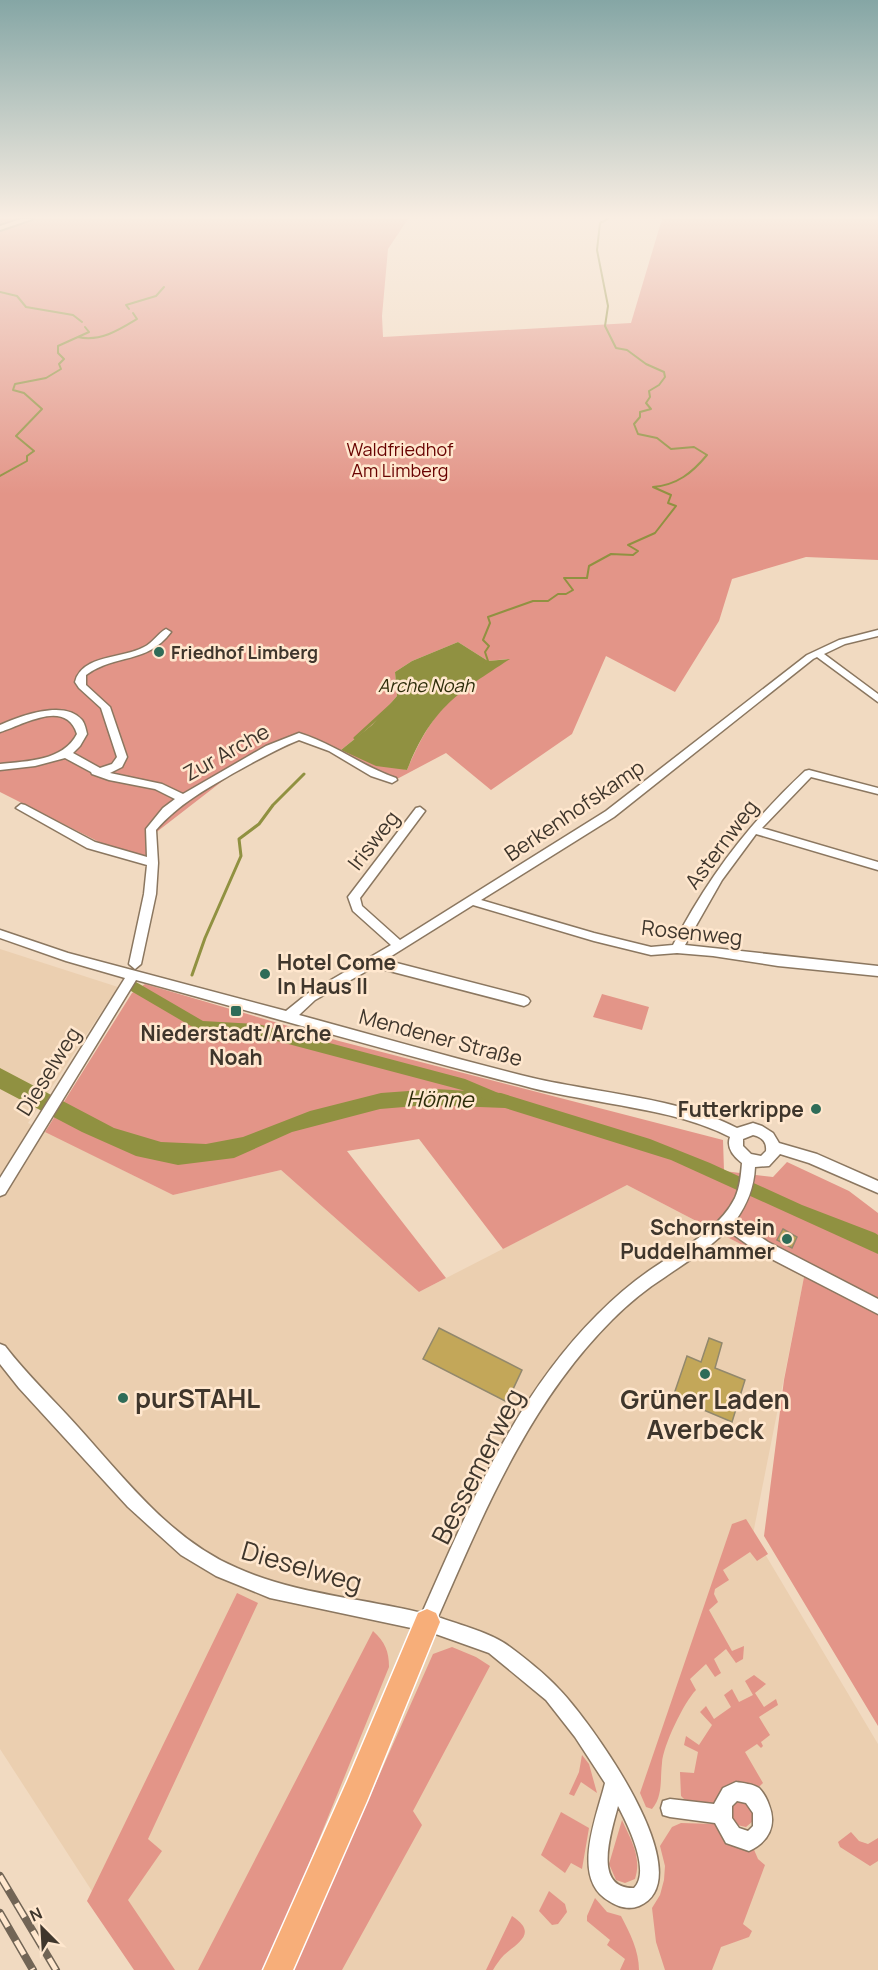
<svg xmlns="http://www.w3.org/2000/svg" width="878" height="1970" viewBox="0 0 878 1970" font-family="Manrope,sans-serif">
<style>
.built{fill:#ebcfb0}
.green{fill:#e39588;fill-rule:evenodd}
.water{fill:#909141}
.lines{fill:none;stroke-linecap:round;stroke-linejoin:round}
.stream-far1{stroke:#909141;stroke-width:2}
.stream{stroke:#909141;stroke-width:3}
.canal{fill:#909141;fill-rule:evenodd}
.building{fill:#c3a759;stroke:#92886c;stroke-width:1.5}
.street-casing{stroke:#8b7760;stroke-width:3}
.secondary-casing{stroke:#8b7760;stroke-width:4}
.primary-casing{stroke:#fff;stroke-width:3}
.street{fill:#fff;fill-rule:evenodd}
.secondary{fill:#fbd6bc;fill-rule:evenodd}
.primary{fill:#f7ae79;fill-rule:evenodd}
.rail-casing{stroke:#726556;stroke-width:8}
.rail{stroke:#ffe7ce;stroke-width:5;stroke-dasharray:16;stroke-linecap:butt}
.poi-dot{fill:#2f6c58;stroke:#ffe7ce;stroke-width:2}
.labels{text-anchor:middle;dominant-baseline:central;stroke-width:5;stroke-linejoin:round;paint-order:stroke}
.far-park-label{font-size:18px;fill:#680200;stroke:#ffe7ce}
.far-poi-label{font-size:18px;font-weight:bold;fill:#3f362c;stroke:#ffe7ce;text-anchor:start}
.far-water-label{font-size:18px;font-style:italic;fill:#2d2d0a;stroke:#ffe7ce}
.street-label{font-size:21px;fill:#3f362c;stroke:#ffe7ce}
.poi-label{font-size:21px;font-weight:bold;fill:#3f362c;stroke:#ffe7ce;text-anchor:end}
.water-label{font-size:22px;font-style:italic;fill:#2d2d0a;stroke:#ffe7ce}
.near-poi-label{font-size:26px;font-weight:bold;fill:#3f362c;stroke:#ffe7ce;text-anchor:start}
.near-street-label{font-size:26px;fill:#3f362c;stroke:#ffe7ce}
</style>
<rect width="100%" height="100%" fill="#f1dac1"/>
<path class="built" d="M0,949L118,987L28,1123L173,1195L281,1170L419,1292L627,1185L804,1277L753,1534L878,1744V1970H143L0,1749Z"/>
<path class="green" d="M0,219H408L388,249L382,316L383,337L631,323L662,219H878V560L806,557L732,579L719,621L675,692L606,656L572,734L491,790L446,753L397,779L302,733L238,769L154,834L145,857L111,848L0,792ZM458,642L488,661L508,659C494,670 476,678 462,690C435,711 420,739 407,770L341,750L372,725L397,696L395,672L412,661Z
M145,984L339,1041L723,1140L724,1171L773,1177L787,1162L849,1191L878,1213V1726L764,1536L784,1380L804,1277L627,1185L503,1249L419,1139L347,1151L446,1278L419,1292L281,1170L173,1195L45,1132L132,993Z
M602,994L649,1007L642,1030L593,1017Z
M746,1519L768,1554L757,1561L750,1552L723,1570L729,1580L715,1589L714,1594L718,1602L709,1610L732,1651L744,1646L743,1659L736,1663L726,1649L714,1659L721,1673L715,1677L706,1664L690,1679L696,1690C684,1702 663,1746 662,1763C660,1780 663,1796 652,1809L646,1807L640,1793L732,1524Z
M237,1593L258,1603L148,1839L162,1851L128,1900L175,1970H134L87,1901Z
M373,1631C385,1642 389,1651 389,1667L298,1891L262,1970H198Z
M452,1647L476,1657L490,1666L413,1811L422,1825L342,1970H293L433,1654Z
M754,1675L766,1684L755,1693L764,1707L776,1699L778,1705L759,1717L770,1735L761,1742L763,1746L761,1748L757,1744L745,1752L763,1783C748,1799 725,1791 712,1805L687,1802L681,1796L680,1772L694,1773L698,1752L684,1745L686,1736L699,1745L712,1725L700,1712L706,1706L714,1719L731,1707L724,1695L732,1689L739,1702L753,1695L745,1681Z
M582,1755L589,1764L597,1793L581,1782L574,1796L569,1794L579,1772Z
M737,1799H744L755,1813L753,1821L746,1827L737,1825C731,1815 729,1808 737,1799Z
M561,1812L589,1828L582,1869L571,1863L565,1873L541,1855Z
M622,1820C631,1840 642,1857 635,1879L625,1883L616,1880L609,1864Z
M681,1823L715,1824L720,1831L752,1845L758,1859L765,1865L743,1924L752,1931L749,1937L721,1947L712,1970H665L656,1942L652,1908L660,1895L664,1880L665,1866L660,1846L672,1827Z
M851,1832L859,1841L868,1844L878,1838V1861L870,1866L840,1847L838,1842Z
M549,1891L565,1904L567,1912L558,1924L552,1925L539,1911Z
M595,1898L607,1912L621,1916C630,1933 639,1951 639,1970H620L625,1959L607,1945L610,1940L587,1921V1916Z
M512,1916C538,1933 519,1942 504,1955C500,1959 496,1965 493,1970H486Z"/>
<path class="water" d="M458,642L488,661L510,659C456,694 432,708 407,770L376,766L341,750L372,725L397,696L395,672L412,661Z
M0,1068L114,1128L161,1142L206,1144L243,1137L310,1111L381,1093L436,1089L501,1093L650,1139L710,1163L802,1205L875,1233L878,1235V1254L671,1160L505,1108L428,1105L380,1109L292,1132L234,1158L178,1165L136,1156L82,1132L0,1089Z"/>
<g class="lines">
<path class="stream-far1" d="M0,292L17,296L26,307L73,315L82,322
M129,309L126,305L156,296L164,287
M78,337C100,342 119,330 137,319L133,313
M0,476L27,461V456L34,451L16,436L42,409L24,393L13,390L15,384L46,378L61,369L59,364L64,359L58,353V346L89,332L85,327
M484,663L488,661L485,652L489,646L483,640L490,623L488,617L533,601H548L558,594H566L573,590L564,578H587L589,566L611,554L633,555L638,551L628,545L655,533L676,506L668,503L671,495L653,487C677,485 692,473 707,455L694,447L671,449L657,438L638,434L634,424L640,417V412L651,409L646,403L650,397L649,391L659,385L665,377L664,372L646,364L627,350L616,348L605,326L608,306L597,250L600,223L608,219"/>
<path class="stream" d="M355,738L402,695
M192,975L205,938L241,856L239,839L259,824L273,805L304,774"/>
<path class="canal" d="M136,982L203,1021L258,1024L465,1079L503,1095L505,1099L503,1103L498,1105L462,1090L258,1036L201,1032L131,991L129,987L131,983Z"/>
</g>
<path class="building" d="M783,1229L797,1237L792,1248L777,1240Z
M439,1328L522,1370L507,1402L423,1359Z
M709,1338L722,1343L715,1368L745,1380L732,1422L673,1397L687,1356L701,1362Z"/>
<g class="lines">
<defs>
<path id="street" d="M166,629L171,632C146,665 116,653 86,675V685L110,707L127,757L122,767L110,773L162,784L183,794L266,746L299,733C335,744 361,766 396,778L397,780L392,783L371,776L329,751L299,740C276,749 254,762 232,774C203,791 179,804 156,830L158,863L156,894L141,964L135,969L129,964L144,894L147,865L87,848L16,808L21,804L25,805L95,842L147,857L146,829L163,808L175,799L155,789L109,780L92,774L91,772L65,758L35,766L0,770V764C28,761 63,761 77,734C66,698 23,725 0,732V725C20,716 65,699 82,720C85,724 86,730 87,734L80,746L73,753L100,768L112,764L117,757L101,708L79,688L75,682C82,654 123,659 144,647C153,643 158,633 166,629Z
M878,630V636L845,644L824,654L878,694V702L817,657L813,659L614,817L481,900L594,933L651,947L673,945C707,878 751,821 805,771L809,770L878,788V794L811,777L762,828L878,862V870L756,834L722,880L685,945L878,966V976L778,966L713,956L677,953L651,955L594,941L473,905L385,960L524,996L528,998L530,1001L528,1004L524,1006L374,967L315,1000L299,1015C377,1036 455,1059 533,1078C597,1093 680,1098 737,1128L753,1123L762,1126L773,1133L779,1143L817,1154L878,1181V1193L809,1163L780,1154L769,1166L755,1167C754,1188 747,1204 736,1220L768,1242L878,1299V1314L758,1252L727,1230C709,1249 686,1262 665,1277C646,1289 628,1304 612,1320C529,1403 484,1512 438,1617C460,1625 492,1633 510,1647C526,1659 544,1673 558,1688C588,1718 705,1878 639,1906C629,1910 618,1907 609,1901C570,1879 597,1816 605,1783L575,1737L546,1700L489,1653L430,1632L270,1598L216,1576L181,1555L128,1507L19,1388L0,1364V1344L5,1346C27,1375 54,1400 78,1427C125,1479 171,1540 237,1568C295,1594 361,1598 422,1613C469,1507 514,1398 597,1315C614,1298 632,1282 653,1268C681,1249 719,1230 735,1198C740,1187 741,1175 742,1163C734,1157 726,1148 730,1137C674,1108 594,1104 532,1088C399,1054 268,1016 136,980L5,1194L0,1196V1178L125,978L66,961L0,938V930L68,953L286,1011L307,994L391,945L353,911L348,897L416,808L420,807L425,811L360,898L362,906L400,940L606,811L807,655L839,640ZM753,1135C762,1137 767,1142 766,1151L761,1156L751,1154L743,1146V1139ZM618,1806C628,1825 651,1871 634,1888C591,1889 612,1830 618,1806Z
M736,1782C743,1783 753,1784 759,1788C763,1792 767,1799 769,1805C777,1825 769,1842 749,1851L726,1843L715,1823L670,1817L663,1815L661,1808L663,1801L670,1799L714,1804L723,1788ZM737,1801L746,1803L753,1813V1826L748,1831L739,1828L732,1818V1806Z"/>
<path id="secondary" d="M21,219H32L0,230V226Z"/>
<path id="primary" d="M427,1609L436,1613L440,1622L367,1801L293,1970H263L347,1781L418,1613Z"/>
</defs>
<use href="#street" class="street-casing"/>
<use href="#secondary" class="secondary-casing"/>
<use href="#primary" class="primary-casing"/>
<use href="#street" class="street"/>
<use href="#secondary" class="secondary"/>
<use href="#primary" class="primary"/>
<defs>
<path id="rail" d="M0,1876L56,1970
M0,1913L33,1970"/>
</defs>
<use href="#rail" class="rail-casing"/>
<use href="#rail" class="rail"/>
</g>
<linearGradient id="sky" x2="0" y2="1"><stop stop-color="#85a6a5"/><stop offset="0.44" stop-color="#f9eee3"/><stop offset="1" stop-color="#f9eee3" stop-opacity="0"/></linearGradient>
<rect width="878" height="494" fill="url(#sky)"/>
<g class="poi-dot">
<circle cx="159" cy="652" r="6"/>
<circle cx="265" cy="974" r="6"/>
<rect x="230" y="1005" width="12" height="12" rx="3"/>
<circle cx="816" cy="1109" r="6"/>
<circle cx="787" cy="1239" r="6"/>
<circle cx="705" cy="1374" r="6"/>
<circle cx="123" cy="1398" r="6"/>
</g>
<g class="labels">
<g class="far-park-label">
<text x="400" y="449">Waldfriedhof<tspan x="400" dy="21">Am Limberg</tspan></text>
</g>
<g class="far-poi-label">
<text x="171" y="652">Friedhof Limberg</text>
</g>
<g class="far-water-label">
<text x="426" y="685">Arche Noah</text>
</g>
<g class="street-label">
<text transform="translate(226 752) rotate(-29)">Zur Arche</text>
<text transform="translate(574 810) rotate(-34)">Berkenhofskamp</text>
<text transform="translate(373 840) rotate(-52)">Irisweg</text>
<text transform="translate(721 844) rotate(-53)">Asternweg</text>
<text transform="translate(692 932) rotate(6)">Rosenweg</text>
<text transform="translate(441 1037) rotate(15)">Mendener Straße</text>
<text transform="translate(48 1071) rotate(-58)">Dieselweg</text>
</g>
<g class="poi-label">
<text x="277" y="962" text-anchor="start">Hotel Come<tspan x="277" dy="24">In Haus II</tspan></text>
<text x="236" y="1033" text-anchor="middle">Niederstadt/Arche<tspan x="236" dy="24">Noah</tspan></text>
<text x="804" y="1109">Futterkrippe</text>
<text x="775" y="1227">Schornstein<tspan x="775" dy="24">Puddelhammer</tspan></text>
</g>
<g class="water-label">
<text transform="translate(440 1099) rotate(1)">Hönne</text>
</g>
<g class="near-poi-label">
<text x="135" y="1398">purSTAHL</text>
<text x="705" y="1399" text-anchor="middle">Grüner Laden<tspan x="705" dy="30">Averbeck</tspan></text>
</g>
<g class="near-street-label">
<text transform="translate(477 1466) rotate(-63)">Bessemerweg</text>
<text transform="translate(302 1566) rotate(16)">Dieselweg</text>
</g>
</g>
<g transform="translate(42 1928) rotate(336)" stroke="#ffe7ce" stroke-width="4.5" paint-order="stroke">
<path d="M0-4.5L10 22L0 15L-10 22Z" fill="#3f362c"/>
<text y="-9" font-size="16" font-weight="bold" text-anchor="middle" fill="#3f362c">N</text>
</g>
</svg>
